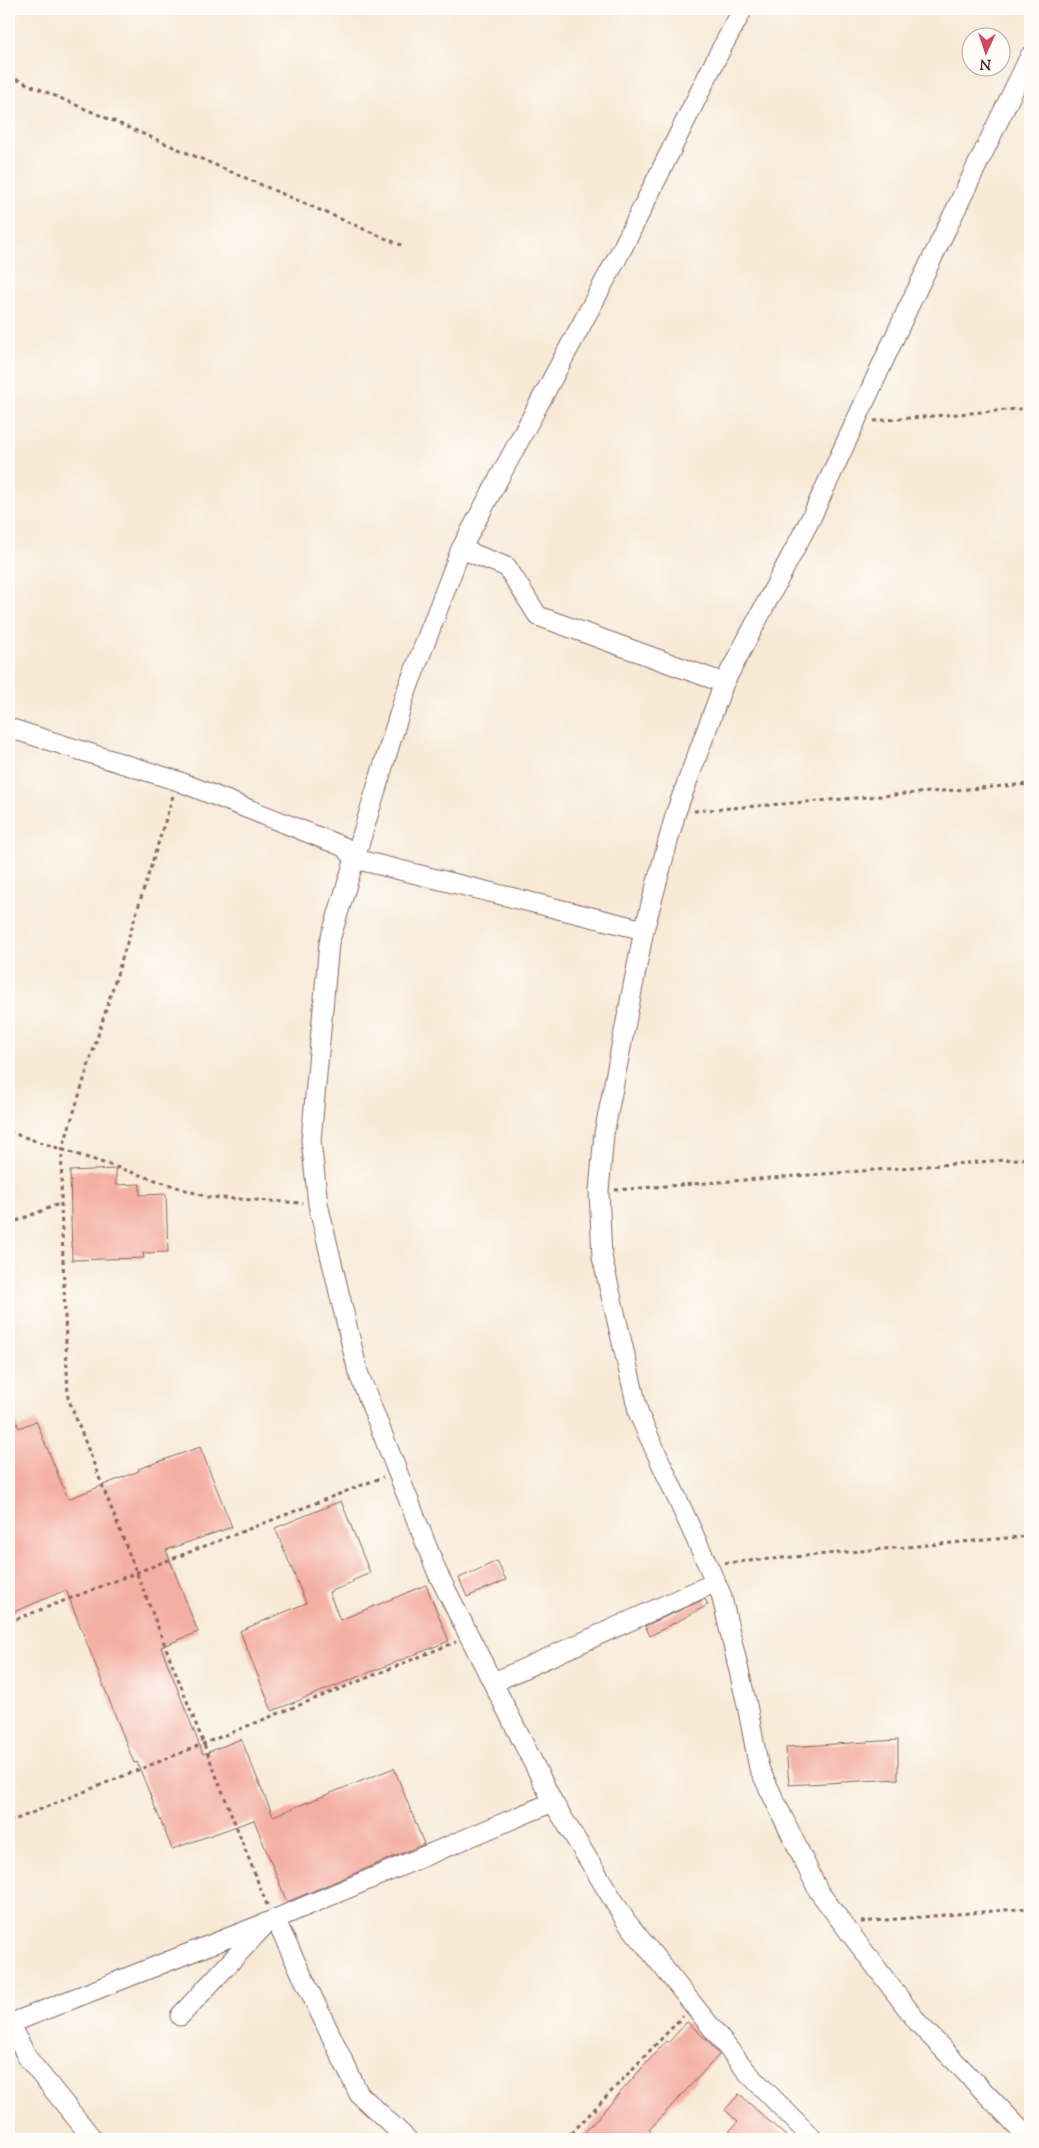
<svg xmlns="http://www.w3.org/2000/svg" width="1039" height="2148" viewBox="0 0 1039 2148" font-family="'Sorts Mill Goudy',serif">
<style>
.building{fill:#f4afa3}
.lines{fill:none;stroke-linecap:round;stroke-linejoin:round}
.minor-casing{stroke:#876666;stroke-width:21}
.path{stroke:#876666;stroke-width:3;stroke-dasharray:4 4;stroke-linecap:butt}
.minor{stroke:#fff;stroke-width:19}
</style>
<rect width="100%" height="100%" fill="#fdfcf7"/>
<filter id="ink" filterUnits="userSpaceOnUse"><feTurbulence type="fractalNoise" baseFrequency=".02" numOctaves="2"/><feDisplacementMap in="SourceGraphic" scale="10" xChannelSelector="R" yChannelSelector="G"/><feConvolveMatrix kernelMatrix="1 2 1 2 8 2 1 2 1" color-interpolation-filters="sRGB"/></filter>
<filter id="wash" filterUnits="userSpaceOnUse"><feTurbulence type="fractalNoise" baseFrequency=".0096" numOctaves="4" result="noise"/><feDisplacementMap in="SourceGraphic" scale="20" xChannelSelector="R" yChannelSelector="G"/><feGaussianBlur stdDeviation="1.12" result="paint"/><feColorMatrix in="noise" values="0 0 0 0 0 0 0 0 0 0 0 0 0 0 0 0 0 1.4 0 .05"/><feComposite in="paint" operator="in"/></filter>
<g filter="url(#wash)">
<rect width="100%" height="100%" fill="#f7e9d5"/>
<g id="blocks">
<path class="building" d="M116,1169V1185L140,1184V1195L166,1194L168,1252L143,1253L144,1258L72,1260L70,1171Z
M9,1404L19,1428L36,1421L68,1499L139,1471L138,1469L200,1447L232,1527L166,1550L198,1632L161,1647L203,1754L241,1739L273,1816L394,1768L424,1844L287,1902L254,1820L172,1849L137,1762L134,1763L66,1590L9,1614Z
M341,1501L370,1573L352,1581L353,1583L329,1592L340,1620L426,1585L449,1641L272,1711L240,1631L306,1603L275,1528Z
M497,1561L506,1580L467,1597L459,1578Z
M705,1599L708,1605L650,1636L645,1626Z
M898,1740V1779L789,1785L786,1747Z
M687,2022L707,2040L719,2055L649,2130L659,2139H579L666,2041L668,2043Z
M739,2094L789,2139H722L738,2122L725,2110Z"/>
</g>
</g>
<g filter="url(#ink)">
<use href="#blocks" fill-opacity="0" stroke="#876666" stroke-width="1"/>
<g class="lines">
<defs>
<path id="minor" d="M743,9L719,53L623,247L461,549L405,695L329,943L311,1140L318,1204L358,1372L437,1572L553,1802L626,1921L748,2073L813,2139
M461,549L507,567L538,616L724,683
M9,728L178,781L344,847L355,859L644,930
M494,1682L714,1583
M275,1919L359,2094L407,2139
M180,2016L263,1927
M9,2024L268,1922L553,1802
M9,2024L29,2060L93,2139
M1027,2139L1019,2128L919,2024L819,1892L759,1768L747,1705L721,1594L639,1415L602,1257L599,1191L604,1134L644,930L676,812L724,683L811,518L909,306L1030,56"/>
</defs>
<use href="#minor" class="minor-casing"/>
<path class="path" d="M9,76L401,245
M874,421L1030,408
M173,796L62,1150L61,1203L68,1398L267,1905
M694,811L1030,784
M9,1132L207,1197L303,1203
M615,1190L1030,1158
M9,1224L61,1203
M725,1563L1030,1536
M9,1622L383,1477
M9,1822L456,1642
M861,1922L1030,1908
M566,2139L683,2016"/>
<use href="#minor" class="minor"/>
</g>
</g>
<rect width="1039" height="2148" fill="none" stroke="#fdfcf7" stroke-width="30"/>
<g transform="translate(986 52) rotate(183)"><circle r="24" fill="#fdfcf7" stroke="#b5a4a5"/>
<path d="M0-4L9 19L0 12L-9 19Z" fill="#d1495b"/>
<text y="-8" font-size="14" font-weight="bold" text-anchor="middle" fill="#4a1f2b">N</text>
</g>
</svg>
